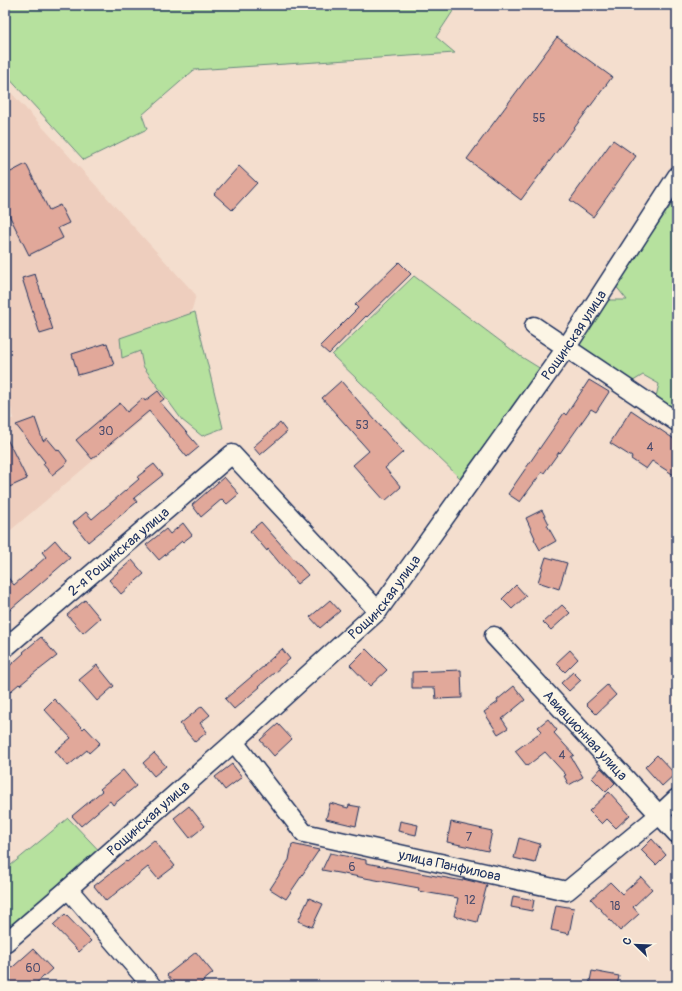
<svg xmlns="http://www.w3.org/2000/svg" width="682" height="991" viewBox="0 0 682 991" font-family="Pangolin,sans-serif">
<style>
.built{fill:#eecebe}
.green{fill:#b6e19e;stroke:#68887e}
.building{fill:#e1a89a;stroke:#1b2f5e}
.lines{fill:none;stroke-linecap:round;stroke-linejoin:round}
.minor-casing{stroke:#1b2f5e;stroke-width:21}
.minor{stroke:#fcf5e5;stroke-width:18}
.labels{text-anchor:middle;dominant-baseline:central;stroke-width:3.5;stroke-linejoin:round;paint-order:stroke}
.number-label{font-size:12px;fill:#4c4d6d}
.street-label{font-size:14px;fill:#1b2f5e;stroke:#fcf5e5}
</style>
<rect width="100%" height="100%" fill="#f4dece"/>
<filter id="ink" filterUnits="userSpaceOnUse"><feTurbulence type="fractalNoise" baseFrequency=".025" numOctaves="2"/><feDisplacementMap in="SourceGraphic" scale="8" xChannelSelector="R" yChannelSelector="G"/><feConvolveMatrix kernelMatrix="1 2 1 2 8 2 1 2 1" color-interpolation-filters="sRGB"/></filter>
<g filter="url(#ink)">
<path class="built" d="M5,86L196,295L167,398L5,535V422L14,418L5,387Z"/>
<path class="green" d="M5,5H457L436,37L455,53L194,70L142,115L147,129L84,160L5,74Z
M677,197V415L655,401L659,384L643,375L630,383L578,345L607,300H627L615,285Z
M414,276L520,356L541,369L460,478L332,355Z
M195,312L223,428L202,436L182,420L143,366L140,351L122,358L120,338Z
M68,818L110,862L5,932V870Z"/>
<path class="building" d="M557,37L612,77L521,200L467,159Z
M613,140L636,156L593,217L570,200Z
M26,164L49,210L60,205L69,223L58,228L63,238L29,255L5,207V175Z
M239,166L257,183L232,210L214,194Z
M399,262L411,274L367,317L366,316L329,354L320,346L358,308L355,305Z
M35,274L53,330L40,334L22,278Z
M107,343L114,365L78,375L72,354Z
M589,380L609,392L596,412L591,409L560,453L559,452L544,473L542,472L520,502L508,494L564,413L566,415Z
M341,381L403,452L385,468L401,487L385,501L353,465L369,451L322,398Z
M158,391L164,399L160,402L199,447L187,457L149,411L92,459L76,440L120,403L127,412L143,398L145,401Z
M631,410L677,441V477L652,461L646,469L631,459L632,457L610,443Z
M35,418L43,441L47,438L58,451L59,450L68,462L52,475L43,464L45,462L16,425Z
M280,423L287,432L260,455L253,447Z
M5,435L27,479L5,489Z
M154,464L163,475L134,498L137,502L88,542L73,523L86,512L92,519L139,479L137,477Z
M224,477L239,494L227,504L222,499L201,517L192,505Z
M542,510L549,524L547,525L556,541L540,550L534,539L535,538L526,518Z
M261,522L308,575L297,584L268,549L267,551L250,531Z
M183,523L192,535L183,542L182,541L159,560L146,545L166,529L170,534Z
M55,540L70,558L5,614V574L14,585L46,557L42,552Z
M546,557L567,563L559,589L538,582Z
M132,560L144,574L121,594L109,580Z
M516,585L526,596L512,609L502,599Z
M85,600L100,618L83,633L67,615Z
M330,600L340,611L320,628L310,617Z
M562,605L570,613L551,630L543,622Z
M41,637L57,656L39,670H38L20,685L19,684L5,696V670L24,653L23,652Z
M282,649L290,659L259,686L260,687L234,709L225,699L264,666V665Z
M366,649L387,670L370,686L350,665Z
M570,650L578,659L565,672L556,663Z
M97,665L114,686L97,701L79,680Z
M461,670L462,698L436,699L435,688H412V672Z
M573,672L581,680L569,691L561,683Z
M607,685L616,695L596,714L586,704Z
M514,686L525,700L502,719L508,728L498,734L484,712L498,702L497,700Z
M54,699L83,729L85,727L100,743L89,753L87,750L68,766L55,751L71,738L44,709Z
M202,706L210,715L200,723L207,732L195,742L180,724Z
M548,719L557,730L554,733L574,755L571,757L583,777L569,785L564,776L566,775L545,752L527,766L515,751L542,731L538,727Z
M278,724L292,739L274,756L260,740Z
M154,753L166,766L154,776L143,763Z
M657,755L675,774L662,786L645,767Z
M232,764L242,777L225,790L215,777Z
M601,768L615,783L606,792L592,778Z
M123,770L136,786L113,805L110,801L81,826L72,816L102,791L100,789Z
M609,792L630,815L616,828L607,819L602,824L589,811Z
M330,803L348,808L349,805L360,807L356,826L326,819Z
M189,806L205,826L190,838L174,818Z
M400,821L418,825L416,835L398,831Z
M451,822L492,831L488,851L447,842Z
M519,838L540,844L535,863L514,858Z
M652,839L666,855L656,865L641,850Z
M154,840L175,866L158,879L148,867L106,901L94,886L126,861L127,862Z
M292,844L319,850L286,899L270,889L289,860Z
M330,853L366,860V863L463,881V879L487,885L477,922L454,916L458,898L418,891L419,888L322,870Z
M641,877L652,889L633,907L639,914L620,931L591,899L610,882L622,894Z
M513,896L534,900L532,911L511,907Z
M309,898L323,904L312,927L298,921Z
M556,905L574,908L569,934L551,930Z
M65,914L91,941L79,952L53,925Z
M33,949L52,969L33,986H5V974Z
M196,952L213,973L197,986H176L167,975Z
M592,971L619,976L617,986H589Z"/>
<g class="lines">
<defs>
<g id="minor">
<path d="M534,326L677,422"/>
<path id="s1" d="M494,636L677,834"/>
<path id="s2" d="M5,648L232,454L378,611"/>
<path id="s3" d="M234,742L304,833L567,891L659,815L677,798"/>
<path d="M68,889L152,986"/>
<path id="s4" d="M5,943L68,889L234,742L378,611L566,348L677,176"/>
</g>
</defs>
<use href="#minor" class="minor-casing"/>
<use href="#minor" class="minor"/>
</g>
</g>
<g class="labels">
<g class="number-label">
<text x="539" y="118">55</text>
<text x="362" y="425">53</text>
<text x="106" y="431">30</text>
<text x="650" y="447">4</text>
<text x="562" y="755">4</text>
<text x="469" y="837">7</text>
<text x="352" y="867">6</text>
<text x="470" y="900">12</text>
<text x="615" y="906">18</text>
<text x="33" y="968">60</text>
</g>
<g class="street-label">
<text stroke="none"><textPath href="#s4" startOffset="838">Рощинская улица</textPath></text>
<text stroke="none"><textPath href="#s2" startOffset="149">2-я Рощинская улица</textPath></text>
<text stroke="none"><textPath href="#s4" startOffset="514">Рощинская улица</textPath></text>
<text stroke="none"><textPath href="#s1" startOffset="135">Авиационная улица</textPath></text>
<text stroke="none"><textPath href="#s4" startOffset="190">Рощинская улица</textPath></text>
<text stroke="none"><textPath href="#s3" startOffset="264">улица Панфилова</textPath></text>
</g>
</g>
<rect width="682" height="991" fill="none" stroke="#fcf5e5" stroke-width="20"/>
<rect x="10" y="10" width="662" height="971" fill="none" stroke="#1b2f5e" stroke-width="1.5" filter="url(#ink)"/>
<g transform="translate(636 945) rotate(293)" stroke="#fcf5e5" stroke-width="3" paint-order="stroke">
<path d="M0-3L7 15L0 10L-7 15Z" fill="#1b2f5e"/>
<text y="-6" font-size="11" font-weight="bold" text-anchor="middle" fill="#1b2f5e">С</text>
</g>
</svg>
